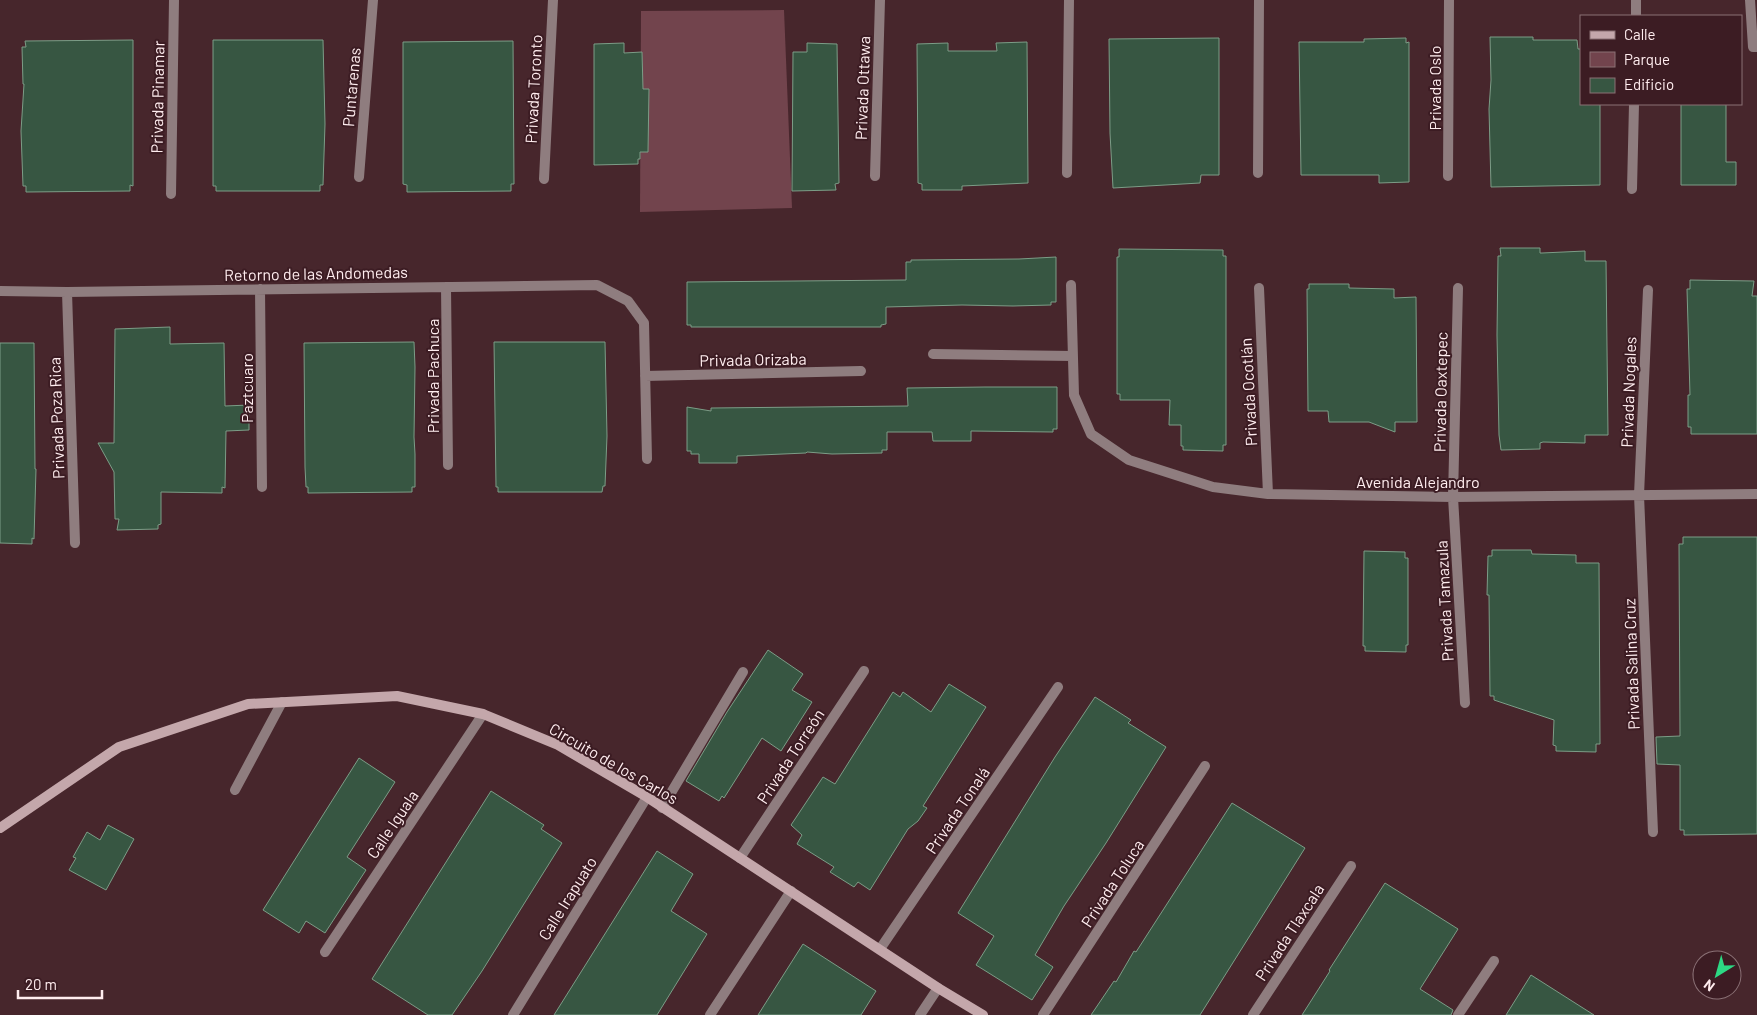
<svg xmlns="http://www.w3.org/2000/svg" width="1757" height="1015" viewBox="0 0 1757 1015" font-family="Barlow,sans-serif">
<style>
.green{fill:#72444d}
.building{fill:#375642;stroke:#7c9d87}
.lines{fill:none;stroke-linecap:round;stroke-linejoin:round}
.lane{stroke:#8f7d7f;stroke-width:10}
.street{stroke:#8f7d7f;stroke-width:10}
.secondary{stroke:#c4a7ab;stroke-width:10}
.labels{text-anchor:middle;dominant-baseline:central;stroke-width:4;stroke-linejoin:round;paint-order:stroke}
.street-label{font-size:16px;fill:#ffedef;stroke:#3c1c23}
</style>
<rect width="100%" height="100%" fill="#47262c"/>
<path class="green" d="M784,10L792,208L640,212L641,11Z"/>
<path class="building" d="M1490,37H1533V40H1577L1578,49H1581V104H1600V185L1491,187L1489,109L1491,80Z
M1219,38V175H1201L1200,183L1113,188L1110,133L1109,39Z
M1406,38V43L1409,42V182L1379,183V175H1301L1299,42H1364V39Z
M133,40V186L130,185V191L26,192V186H23L21,131L24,84H23L22,47H26L25,41Z
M213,40H323L325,124L323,185H320V191H216V186H213Z
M513,41L514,184H511V191L407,192V185L403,184V42Z
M1027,42L1028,183L962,186V190H922V184L918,183L917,44L948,43V51H997L996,43Z
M624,43V53L642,52L643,89H649L648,152H640V159H638V164L594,165V44Z
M807,43L837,44L839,183L835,184L836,190L792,191L793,52H807Z
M1681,104H1726V162H1736V185H1681Z
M1500,248H1540V253H1542L1585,251V261H1606L1608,435H1585V443L1543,442L1540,443V449L1501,450L1499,435L1497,335L1498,256H1501Z
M1119,249L1223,250V256H1226V445H1223V451L1183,450V446H1181V425H1169L1170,400H1120V394H1117V257H1119Z
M1056,257V302H1051V305L1013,306L962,305L886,307V324L881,325V327H691V325H687V282L906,280V262H911V260L1019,259Z
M1690,280L1754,281L1752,296H1757V434H1691V427H1688V395H1690L1687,289H1690Z
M1309,284H1349V288L1394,289V298L1416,297L1417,422H1395V432L1369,422H1329L1328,411H1308L1307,289H1309Z
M170,327V344L224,343L225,406L249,405V430L226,431L225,488L222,487V493L161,492V524L158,525V529L117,530L119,519H115L114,472L98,443H114L115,329Z
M414,342L415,367L414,437L415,454V487H412V492L308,493V487H306L305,467L304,343Z
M494,342H605L607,436L605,486H603L602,492H498V487H496Z
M0,343H34L35,469H36L34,539L32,538V544L0,543Z
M985,387H1057V429H1053V432L971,431V441H933L932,432H887V450H882V453L832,454L807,452L806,453L737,456V463H699V454H691V451H687V407L711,411V408L908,406L907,388Z
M1683,537H1757V834L1684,835V830H1680V765L1657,764L1656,737L1680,736L1679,544H1683Z
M1492,550H1531L1532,554L1576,555V563H1599L1600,744H1596V752L1556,751V746L1553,745L1554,720L1494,700V696H1490L1489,595H1487L1488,556H1492Z
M1364,551L1405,552V558H1408V645H1406V652L1365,651V646H1363Z
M768,650L803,674L792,690L812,702L781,751L762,738L724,798L722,796L719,801L686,781L727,712Z
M949,684L986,707L923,806L927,808L918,821L908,829L870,890L858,882L854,887L830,872L834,867L797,844L802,835L791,825L823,777L835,784L893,692L900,697L903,692L931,712Z
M1095,697L1131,720L1128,723L1166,747L1106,843L1064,906L1035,955L1053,967L1032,1000L976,965L994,936L958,913L1055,757Z
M359,758L395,782L347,857L366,870L325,933L306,921L299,933L263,910Z
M491,791L544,825L541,829L562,843L482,971L452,1015H428L372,979Z
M1232,803L1305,848L1200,1015H1091L1114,981L1116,982L1134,951L1136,952Z
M108,825L134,839L106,890L69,870L76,858L73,857L87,832L100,840Z
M657,851L693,874L671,911L707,934L657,1015H554Z
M1385,883L1458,929L1420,989L1453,1010L1451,1015H1302L1330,971L1329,970Z
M803,944L876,991L861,1015H758Z
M1531,975L1594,1015H1506Z"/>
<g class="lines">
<path class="lane" d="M1750,0L1753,47H1757
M235,790L282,702"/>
<path class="street" d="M1636,16V0
M1067,173L1069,0
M1258,173L1259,0
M875,176L880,0
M1448,176L1449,0
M359,177L373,0
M544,179L553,0
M1632,189L1634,104
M171,194L174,0
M1071,285L1074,395L1091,434L1129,460L1213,487L1268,494L1453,497L1757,494
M446,287L448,465
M1259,288L1268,494
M1458,288L1453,497L1465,703
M260,289L262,487
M1648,290L1639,495L1653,832
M0,291L67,292L597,285L628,301L644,323L647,459
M67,292L75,543
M933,354L1073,356
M645,376L861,371
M662,808L743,672
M740,858L864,671
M880,949L1058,687
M325,952L483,714
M513,1015L647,797
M710,1015L791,891
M920,1015L938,988
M1043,1015L1205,766
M1253,1015L1351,866
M1458,1015L1494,961"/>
<path class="secondary" d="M0,828L119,747L248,704L397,696L483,714L558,745L647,797L938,988L983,1015"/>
</g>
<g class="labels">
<g class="street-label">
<text transform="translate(351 87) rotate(-85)">Puntarenas</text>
<text transform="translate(862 88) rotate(-88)">Privada Ottawa</text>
<text transform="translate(1434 88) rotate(-90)">Privada Oslo</text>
<text transform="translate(533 89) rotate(-87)">Privada Toronto</text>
<text transform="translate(157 97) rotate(-89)">Privada Pinamar</text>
<text transform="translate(316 273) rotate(-1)">Retorno de las Andomedas</text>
<text transform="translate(753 359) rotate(-1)">Privada Orizaba</text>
<text transform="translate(432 376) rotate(-90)">Privada Pachuca</text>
<text transform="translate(246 388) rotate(-90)">Paztcuaro</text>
<text transform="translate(1248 392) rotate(-93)">Privada Ocotlán</text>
<text transform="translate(1440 392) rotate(-89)">Privada Oaxtepec</text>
<text transform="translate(1628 392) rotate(-88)">Privada Nogales</text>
<text transform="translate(56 418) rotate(-92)">Privada Poza Rica</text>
<text x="1418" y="481">Avenida Alejandro</text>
<text transform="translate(1444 601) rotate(-93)">Privada Tamazula</text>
<text transform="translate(1631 664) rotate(-92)">Privada Salina Cruz</text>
<text transform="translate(790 756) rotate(-57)">Privada Torreón</text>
<text transform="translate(614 763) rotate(30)">Circuito de los Carlos</text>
<text transform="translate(957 810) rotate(-56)">Privada Tonalá</text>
<text transform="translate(392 824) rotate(-56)">Calle Iguala</text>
<text transform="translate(1112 883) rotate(-57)">Privada Toluca</text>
<text transform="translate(567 898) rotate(-58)">Calle Irapuato</text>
<text transform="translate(1289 932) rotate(-57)">Privada Tlaxcala</text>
</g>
</g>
<rect x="1580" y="15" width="162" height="90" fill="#3c1c23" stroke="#8a7075"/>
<rect x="1590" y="31" width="25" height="8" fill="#c4a7ab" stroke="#8a7075"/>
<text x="1624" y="40" font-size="15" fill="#ffedef">Calle</text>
<rect x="1590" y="52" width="25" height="15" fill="#72444d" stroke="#8a7075"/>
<text x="1624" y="65" font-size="15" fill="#ffedef">Parque</text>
<rect x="1590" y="78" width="25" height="15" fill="#375642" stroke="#8a7075"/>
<text x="1624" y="90" font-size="15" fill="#ffedef">Edificio</text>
<g transform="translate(1717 975) rotate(217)"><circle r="24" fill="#3c1c23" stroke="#8a7075"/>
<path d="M0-4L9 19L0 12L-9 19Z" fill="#2dd884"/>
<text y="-8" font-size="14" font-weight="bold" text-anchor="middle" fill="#ffedef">N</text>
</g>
<path d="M18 990v8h84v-8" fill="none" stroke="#ffedef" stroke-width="2.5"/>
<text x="25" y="990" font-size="15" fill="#ffedef" stroke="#3c1c23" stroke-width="4" paint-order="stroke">20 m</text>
</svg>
